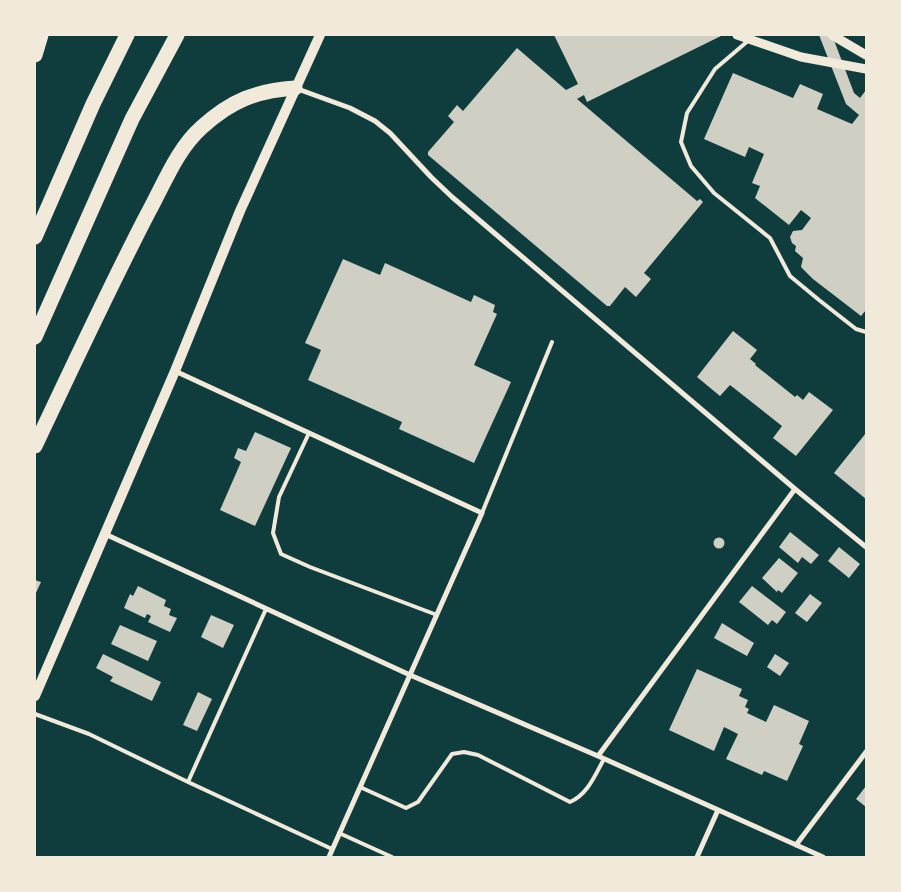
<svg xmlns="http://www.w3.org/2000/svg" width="901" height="892" viewBox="0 0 901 892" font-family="'Open Sans',sans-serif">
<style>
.building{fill:#cfcfc3}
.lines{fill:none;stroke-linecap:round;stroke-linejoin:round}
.service{stroke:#f1e9da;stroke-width:4}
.minor{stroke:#f1e9da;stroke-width:5}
.tertiary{stroke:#f1e9da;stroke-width:9}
.secondary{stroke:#f1e9da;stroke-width:10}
.motorway{stroke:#f1e9da;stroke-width:15}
</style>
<rect width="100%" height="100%" fill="#0f3d3e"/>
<path class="building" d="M554,35H723L587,102L584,95L577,99L697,201L700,199L703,202L644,273L651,279L636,297L625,287L610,306H607L428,155V152L454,122L448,116L457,105L463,111L517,48L566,90L578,84Z
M819,35H832L854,93L860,98L866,90V310L861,316L813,279L801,267L803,258L795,251L796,246L792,243L790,237L793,231L802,230L811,218L801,210L789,225L755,198L760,186L752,183L764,154L749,147L745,157L704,139L733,73L793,98L800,84L823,94L817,109L852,124L859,115L846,104Z
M343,259L380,275L385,263L471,302L474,295L495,305L493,312L497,314L474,365L511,382L474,463L399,429L402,422L308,380L321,350L305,343Z
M733,331L757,350L750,359L756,364L755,365L795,397L797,395L803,400L809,392L833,410L796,456L773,438L782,426L730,385L720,396L697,377Z
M255,432L291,448L255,526L220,510L241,462L234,458L238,448L246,451Z
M866,433V499L834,473Z
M790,532L819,555L811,564L802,557L798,563L779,547Z
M713.5 543a5.5 5.5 0 1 1 11 0a5.5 5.5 0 1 1-11 0Z
M839,547L860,564L849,578L828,561Z
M779,558L798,573L782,593L778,590L777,592L762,578Z
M35,580L41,582L35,595Z
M138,586L166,600L164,606L171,609L169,615L177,618L170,632L148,622L151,616L147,614L145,618L124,608L130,594L133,596Z
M752,586L786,612L777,624L772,620L768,625L739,602Z
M810,594L822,603L807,622L795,613Z
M211,615L234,625L223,648L201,637Z
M722,623L754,643L747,656L714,638Z
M120,625L157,641L148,661L111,644Z
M103,654L161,682L152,701L110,681L113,677L96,668Z
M775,654L789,663L780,676L767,667Z
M697,669L742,689L739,696L748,700L745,707L749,709L747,713L766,722L774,705L809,721L799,744L803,746L787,781L764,771L762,775L726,759L738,734L724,727L714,751L669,730Z
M198,692L212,699L197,731L183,725Z
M866,786V807L856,799Z"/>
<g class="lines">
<path class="service" d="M749,40L715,69L687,113L681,142L691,166L714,193L770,238L790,276L819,300L856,329L866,332
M309,433L279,497L273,533L281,554L310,567L437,615
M482,513L552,342
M35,714L89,734L188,782L332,849
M188,782L266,609
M360,787L406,808L418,802L452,754L464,752L478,755L570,802C588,794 595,775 604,759
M339,833L392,857"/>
<path class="minor" d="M295,88L350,108L375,121L390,133L431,177L452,197L795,489L866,547
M175,371L482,513L329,857
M105,534L410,675L598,756L823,857
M598,756L795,489
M796,845L866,752
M697,857L718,810"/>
<path class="tertiary" d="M737,35L801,57L866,69
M832,35L866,55"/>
<path class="secondary" d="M35,696L175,371L240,211L320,35"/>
<path class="motorway" d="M35,55L41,35
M35,237L93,104L127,35
M35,337L132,119L177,35
M35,446C72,368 108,290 148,213C164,184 177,149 202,127C232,100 256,91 295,88"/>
</g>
<rect width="901" height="892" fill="none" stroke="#f1e9da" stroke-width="72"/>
</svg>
